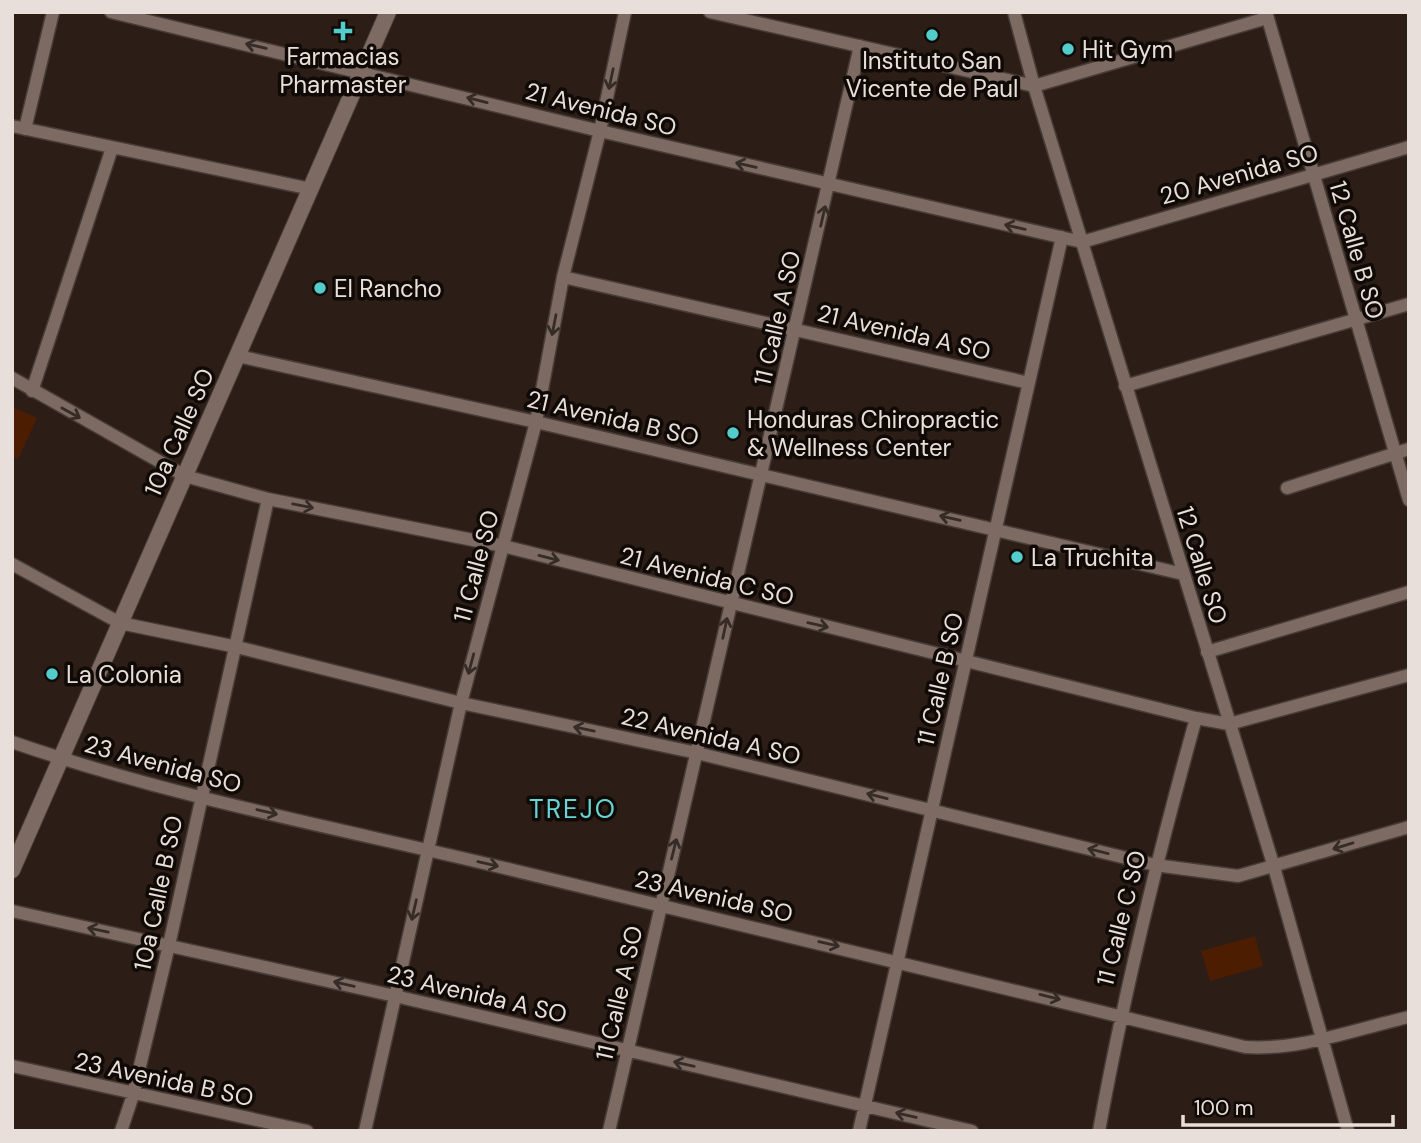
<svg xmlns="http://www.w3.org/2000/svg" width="1421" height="1143" viewBox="0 0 1421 1143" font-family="'DM Sans',sans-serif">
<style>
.green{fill:#4c1d01}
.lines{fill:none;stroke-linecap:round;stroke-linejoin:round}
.minor-casing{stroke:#473c37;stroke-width:15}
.tertiary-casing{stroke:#473c37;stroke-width:18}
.minor{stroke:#7d6b63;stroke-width:12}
.tertiary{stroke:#7d6b63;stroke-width:16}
.oneway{stroke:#362c27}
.poi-dot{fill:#52cdcc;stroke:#100a07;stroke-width:2.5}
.labels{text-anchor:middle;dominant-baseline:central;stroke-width:7;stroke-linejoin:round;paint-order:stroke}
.poi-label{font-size:24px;fill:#e9dfda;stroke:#100a07;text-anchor:start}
.street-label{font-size:24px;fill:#e9dfda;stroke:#100a07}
.neighbourhood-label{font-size:26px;letter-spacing:2px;fill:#68d4d4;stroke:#100a07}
</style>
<rect width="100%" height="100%" fill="#2c1e17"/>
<path class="green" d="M15,408L37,418L18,459L12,457V414Z
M1255,936L1263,966L1210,981L1201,951Z"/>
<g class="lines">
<defs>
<path id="minor" d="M111,12L600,131L1082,242L1409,147
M710,12L1034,86L1267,18
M1014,12L1034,86L1274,867L1348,1131
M1266,12L1409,500
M12,126L311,189
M25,129L53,12
M563,277L1029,383
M238,356L536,422L1183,574
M12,378L185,476L268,499L503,546L1196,718L1229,724L1409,675
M1125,386L1409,304
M32,391L112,148
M1287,488L1409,449
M12,564L120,623L237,647L461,703L697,753L1155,865L1238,876L1409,827
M1207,652L1409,592
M12,742C171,797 338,828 500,867C749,926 997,986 1245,1047C1299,1051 1356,1029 1409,1017
M12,911L395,996L972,1131
M12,1066L307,1131
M121,1131L133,1095L169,945L268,499
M365,1131L461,703L536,422L563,277L600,131L625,12
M609,1131L860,46
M859,1131L1062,237
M1099,1131C1124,991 1158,855 1196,718"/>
<path id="tertiary" d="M12,870L388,12"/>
</defs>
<use href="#minor" class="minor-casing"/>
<use href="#tertiary" class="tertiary-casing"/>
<use href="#minor" class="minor"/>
<use href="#tertiary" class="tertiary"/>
</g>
<defs><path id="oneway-shaft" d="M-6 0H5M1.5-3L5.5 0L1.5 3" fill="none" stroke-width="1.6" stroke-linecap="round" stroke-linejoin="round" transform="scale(1.75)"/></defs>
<g class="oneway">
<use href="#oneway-shaft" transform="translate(256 46) rotate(-167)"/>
<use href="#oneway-shaft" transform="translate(611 79) rotate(102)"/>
<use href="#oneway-shaft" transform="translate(477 100) rotate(-166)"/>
<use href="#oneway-shaft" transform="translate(746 165) rotate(-167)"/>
<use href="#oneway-shaft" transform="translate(823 216) rotate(-77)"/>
<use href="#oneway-shaft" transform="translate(1015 227) rotate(-167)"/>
<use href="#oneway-shaft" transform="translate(554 325) rotate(101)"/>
<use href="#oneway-shaft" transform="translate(71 413) rotate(29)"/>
<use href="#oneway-shaft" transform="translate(303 506) rotate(11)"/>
<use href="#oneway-shaft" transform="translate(950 518) rotate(-167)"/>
<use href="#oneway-shaft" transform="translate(549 558) rotate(14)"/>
<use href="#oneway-shaft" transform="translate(818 625) rotate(13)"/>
<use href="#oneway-shaft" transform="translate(725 628) rotate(-78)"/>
<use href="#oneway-shaft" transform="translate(471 664) rotate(105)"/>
<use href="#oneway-shaft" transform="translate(584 729) rotate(-168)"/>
<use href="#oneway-shaft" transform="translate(877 796) rotate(-166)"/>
<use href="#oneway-shaft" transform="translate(267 812) rotate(13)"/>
<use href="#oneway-shaft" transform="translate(1343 846) rotate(163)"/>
<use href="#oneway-shaft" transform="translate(674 849) rotate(-76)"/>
<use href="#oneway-shaft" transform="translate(1098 851) rotate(-166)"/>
<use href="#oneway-shaft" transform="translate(488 864) rotate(13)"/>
<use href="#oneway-shaft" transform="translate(414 910) rotate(103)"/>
<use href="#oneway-shaft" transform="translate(98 930) rotate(-168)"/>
<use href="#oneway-shaft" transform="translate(829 944) rotate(13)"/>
<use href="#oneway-shaft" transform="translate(344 984) rotate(-167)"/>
<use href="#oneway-shaft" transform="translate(1050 997) rotate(14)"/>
<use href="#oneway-shaft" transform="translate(684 1064) rotate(-167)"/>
<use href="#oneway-shaft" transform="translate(906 1115) rotate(-167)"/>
</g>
<g class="poi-dot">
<path d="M339.5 20.5h7v7h7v7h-7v7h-7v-7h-7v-7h7z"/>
<circle cx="932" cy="35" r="7"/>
<circle cx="1068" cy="49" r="7"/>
<circle cx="320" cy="288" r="7"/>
<circle cx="733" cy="433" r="7"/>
<circle cx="1017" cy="557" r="7"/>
<circle cx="52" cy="674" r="7"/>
</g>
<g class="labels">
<g class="poi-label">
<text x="1082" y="49">Hit Gym</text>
<text x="343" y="56" text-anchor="middle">Farmacias<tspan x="343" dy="28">Pharmaster</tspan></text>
<text x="932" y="60" text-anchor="middle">Instituto San<tspan x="932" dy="28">Vicente de Paul</tspan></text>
<text x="334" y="288">El Rancho</text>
<text x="747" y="419">Honduras Chiropractic<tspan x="747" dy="28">&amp; Wellness Center</tspan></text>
<text x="1031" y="557">La Truchita</text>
<text x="66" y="674">La Colonia</text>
</g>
<g class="street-label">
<text transform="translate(601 109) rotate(14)">21 Avenida SO</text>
<text transform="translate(1239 174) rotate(-16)">20 Avenida SO</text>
<text transform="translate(1357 250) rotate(74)">12 Calle B SO</text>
<text transform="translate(777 318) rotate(-77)">11 Calle A SO</text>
<text transform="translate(904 332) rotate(13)">21 Avenida A SO</text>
<text transform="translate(613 418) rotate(13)">21 Avenida B SO</text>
<text transform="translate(179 432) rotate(-66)">10a Calle SO</text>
<text transform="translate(1202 565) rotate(73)">12 Calle SO</text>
<text transform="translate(476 566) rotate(-75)">11 Calle SO</text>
<text transform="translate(707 576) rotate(14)">21 Avenida C SO</text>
<text transform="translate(940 679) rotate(-77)">11 Calle B SO</text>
<text transform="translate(711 736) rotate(13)">22 Avenida A SO</text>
<text transform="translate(163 764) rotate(15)">23 Avenida SO</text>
<text transform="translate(158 893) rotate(-78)">10a Calle B SO</text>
<text transform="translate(714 896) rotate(13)">23 Avenida SO</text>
<text transform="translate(1121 918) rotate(-76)">11 Calle C SO</text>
<text transform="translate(619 993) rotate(-77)">11 Calle A SO</text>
<text transform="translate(477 994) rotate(13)">23 Avenida A SO</text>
<text transform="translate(164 1079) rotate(12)">23 Avenida B SO</text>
</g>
<g class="neighbourhood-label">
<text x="573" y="809">TREJO</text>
</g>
</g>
<rect width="1421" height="1143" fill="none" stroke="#e9dfda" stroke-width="28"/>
<path d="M1183 1115v10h210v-10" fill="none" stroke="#e9dfda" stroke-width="3.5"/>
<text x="1194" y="1115" font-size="21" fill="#e9dfda" stroke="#100a07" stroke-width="5" paint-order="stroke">100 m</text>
</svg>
